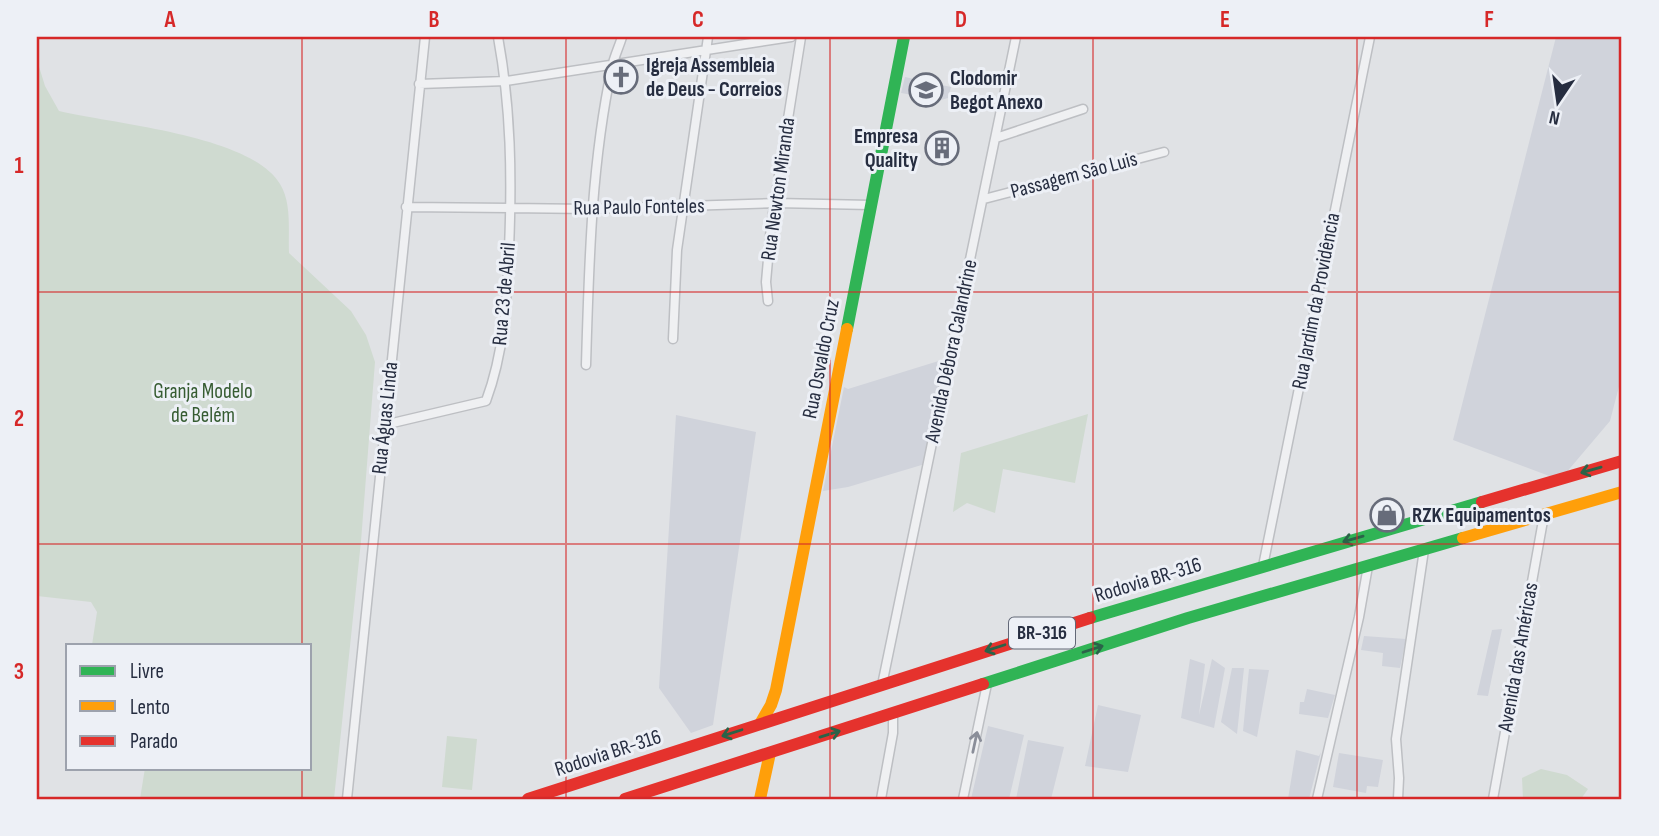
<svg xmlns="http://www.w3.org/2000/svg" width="1659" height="836" viewBox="0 0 1659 836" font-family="'Sofia Sans Condensed',sans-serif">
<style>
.built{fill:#d0d3db}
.green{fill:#cfdad0}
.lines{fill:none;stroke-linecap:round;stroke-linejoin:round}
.street-casing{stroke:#bdbfc3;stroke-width:11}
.street{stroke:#eff0f2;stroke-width:8}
.fast{stroke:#30b455;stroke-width:12}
.slow{stroke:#ff9f0a;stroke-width:12}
.jam{stroke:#e5322d;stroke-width:12}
.oneway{stroke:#2a6348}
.oneway2{stroke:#8a8e99}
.grid{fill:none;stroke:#d62828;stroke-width:2;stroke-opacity:0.55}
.labels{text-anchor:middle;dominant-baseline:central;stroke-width:6;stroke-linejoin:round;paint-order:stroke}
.shield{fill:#edf0f6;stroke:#626877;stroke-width:2}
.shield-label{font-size:19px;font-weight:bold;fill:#262d40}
.poi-label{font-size:21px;font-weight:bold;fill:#262d40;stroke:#edf0f6;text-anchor:start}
.street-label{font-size:21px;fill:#262d40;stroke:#edf0f6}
.park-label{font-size:21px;fill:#365c32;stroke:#edf0f6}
.neatline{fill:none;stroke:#d62828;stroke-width:2.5}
.grid-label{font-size:23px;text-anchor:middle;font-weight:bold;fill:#d62828}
</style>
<rect width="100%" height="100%" fill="#e0e2e5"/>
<path class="built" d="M1556,37H1622V375L1610,421L1560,480L1453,440Z
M905,77L951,87L948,98L941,100L901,93Z
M945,359L925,464L848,487L823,491L844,387L848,389Z
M676,415L756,432L713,725L691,733L659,688Z
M1502,629L1488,696L1477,695L1492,630Z
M1364,636L1406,639L1400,668L1382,666L1383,653L1361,650Z
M1190,659L1205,664L1199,715L1212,659L1225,668L1214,728L1181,718Z
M1232,668H1244L1237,734L1221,722Z
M1249,669L1269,670L1257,737L1243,731Z
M1307,689L1335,695L1328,718L1299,714L1300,702H1304Z
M1098,705L1141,715L1128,772L1085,766Z
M988,726L1024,735L1009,799H971Z
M1028,740L1064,747L1051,799H1016Z
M1296,750L1319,756L1321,752L1309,799H1288Z
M1339,753L1383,760L1378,787L1367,786L1366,793L1333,787Z"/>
<path class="green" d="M37,60L45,86L59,111C113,124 251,135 280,184C292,203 288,231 289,253L351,311L366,335L375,362L361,541L334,799H140L145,768H310V645H92L97,612L91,602L37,596Z
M1088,414L1075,483L1003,469L995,513L967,503L953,512L961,453Z
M447,736L477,739L472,790L442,787Z
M1541,769L1567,775L1588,789L1581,799H1523L1522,778Z"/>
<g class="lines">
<defs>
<path id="street" d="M419,84L506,81L791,37
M996,138L1083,109
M984,199L1164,152
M406,207L591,209L776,203L871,205
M768,301L766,282L771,226L801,37
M673,339L677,250L708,37
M586,365C589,265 591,165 612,67C614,57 619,47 622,37
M384,425L486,401C504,353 507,301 509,249C512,177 511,108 498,37
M1263,566L1370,37
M882,685L1016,37
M347,799L425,37
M881,799L893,733V714
M963,799L987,684
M1317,799L1359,617L1368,566
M1398,799L1399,778L1396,739L1424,550
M1493,799L1544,515"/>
</defs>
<use href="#street" class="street-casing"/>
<use href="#street" class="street"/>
<path class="fast" d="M847,329L904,37
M1090,618L1482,502
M983,684L1188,618L1463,538"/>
<path class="slow" d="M1463,538L1622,492
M760,724L771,705L776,690L847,329
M760,799L770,753"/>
<path class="jam" d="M1482,502L1622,461
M528,799L1090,618
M625,799L983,684"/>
</g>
<defs><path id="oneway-shaft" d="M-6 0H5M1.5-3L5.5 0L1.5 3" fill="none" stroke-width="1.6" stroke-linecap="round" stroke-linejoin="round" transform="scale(1.75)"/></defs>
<g class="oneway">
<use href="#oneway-shaft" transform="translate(1591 470) rotate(164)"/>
<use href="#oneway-shaft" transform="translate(1353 539) rotate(164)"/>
<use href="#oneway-shaft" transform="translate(995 648) rotate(162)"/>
<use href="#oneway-shaft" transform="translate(1093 649) rotate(-18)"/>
<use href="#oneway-shaft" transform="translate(732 733) rotate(162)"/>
<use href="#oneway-shaft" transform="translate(830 734) rotate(-17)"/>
</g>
<use class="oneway2" href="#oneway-shaft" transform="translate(975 742) rotate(-78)"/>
<path class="grid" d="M302,37V645M566,37V799M830,37V799M1093,37V799M1357,37V799M37,292H1622M37,544H1622M302,768V799"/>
<defs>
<symbol id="church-ring" viewBox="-11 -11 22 22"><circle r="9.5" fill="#edf0f6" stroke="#676c7a" stroke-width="1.5"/><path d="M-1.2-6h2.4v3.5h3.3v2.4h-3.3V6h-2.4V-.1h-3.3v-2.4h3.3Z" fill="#676c7a"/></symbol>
<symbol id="school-ring" viewBox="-11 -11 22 22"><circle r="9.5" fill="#edf0f6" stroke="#676c7a" stroke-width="1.5"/><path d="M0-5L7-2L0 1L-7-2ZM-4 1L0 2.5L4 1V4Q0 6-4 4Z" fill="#676c7a"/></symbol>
<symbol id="building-ring" viewBox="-11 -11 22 22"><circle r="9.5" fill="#edf0f6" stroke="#676c7a" stroke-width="1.5"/><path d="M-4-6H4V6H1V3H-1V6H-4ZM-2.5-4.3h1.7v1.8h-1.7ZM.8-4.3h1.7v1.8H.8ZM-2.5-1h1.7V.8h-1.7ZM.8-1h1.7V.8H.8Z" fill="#676c7a"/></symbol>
<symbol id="shop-ring" viewBox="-11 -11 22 22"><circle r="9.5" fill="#edf0f6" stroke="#676c7a" stroke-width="1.5"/><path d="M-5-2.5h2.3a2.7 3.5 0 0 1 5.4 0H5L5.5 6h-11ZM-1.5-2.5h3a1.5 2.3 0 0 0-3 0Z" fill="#676c7a"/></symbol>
</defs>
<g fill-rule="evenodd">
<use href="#church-ring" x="602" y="58" width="38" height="38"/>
<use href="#school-ring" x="907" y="71" width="38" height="38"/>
<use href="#building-ring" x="923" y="129" width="38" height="38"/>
<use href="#shop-ring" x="1368" y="496" width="38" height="38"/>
</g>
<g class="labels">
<rect class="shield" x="1009" y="617.5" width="66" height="31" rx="5"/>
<g class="shield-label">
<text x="1042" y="633">BR-316</text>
</g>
<g class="poi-label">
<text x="646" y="65">Igreja Assembleia<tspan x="646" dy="24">de Deus - Correios</tspan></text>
<text x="950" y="78">Clodomir<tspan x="950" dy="24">Begot Anexo</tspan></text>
<text x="918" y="136" text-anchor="end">Empresa<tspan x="918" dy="24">Quality</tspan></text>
<text x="1412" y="515">RZK Equipamentos</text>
</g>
<g class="street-label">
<text transform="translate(1074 175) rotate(-15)">Passagem São Luis</text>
<text transform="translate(778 189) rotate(-82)">Rua Newton Miranda</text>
<text transform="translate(639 207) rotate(-1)">Rua Paulo Fonteles</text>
<text transform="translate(504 294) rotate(-85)">Rua 23 de Abril</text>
<text transform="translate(1316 301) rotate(-79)">Rua Jardim da Providência</text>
<text transform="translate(951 351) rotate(-78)">Avenida Débora Calandrine</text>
<text transform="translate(821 359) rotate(-79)">Rua Osvaldo Cruz</text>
<text transform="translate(385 418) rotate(-84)">Rua Águas Linda</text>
<text transform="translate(1148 580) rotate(-17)">Rodovia BR-316</text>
<text transform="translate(1518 657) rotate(-80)">Avenida das Américas</text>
<text transform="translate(608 753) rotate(-18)">Rodovia BR-316</text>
</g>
<g class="park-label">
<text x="203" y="391">Granja Modelo<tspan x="203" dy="24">de Belém</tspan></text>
</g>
</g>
<rect width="1659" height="836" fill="none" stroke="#edf0f6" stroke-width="77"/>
<rect x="66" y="644" width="245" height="126" fill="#edf0f6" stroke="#9da2ad" stroke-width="2"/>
<rect x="80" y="666" width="35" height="10" fill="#30b455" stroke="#9da2ad" stroke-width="2"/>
<text x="130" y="678" font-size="21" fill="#262d40">Livre</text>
<rect x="80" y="701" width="35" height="10" fill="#ff9f0a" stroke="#9da2ad" stroke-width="2"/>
<text x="130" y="714" font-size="21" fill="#262d40">Lento</text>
<rect x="80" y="736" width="35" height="10" fill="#e5322d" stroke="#9da2ad" stroke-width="2"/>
<text x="130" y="748" font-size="21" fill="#262d40">Parado</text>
<g transform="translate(1558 102) rotate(193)" stroke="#edf0f6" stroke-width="5" paint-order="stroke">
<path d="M0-5L12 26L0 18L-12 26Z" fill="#262d40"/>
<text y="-10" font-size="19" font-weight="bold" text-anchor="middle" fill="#262d40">N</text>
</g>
<rect x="38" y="38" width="1582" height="760" class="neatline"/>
<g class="grid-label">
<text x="170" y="27">A</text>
<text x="434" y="27">B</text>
<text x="698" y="27">C</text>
<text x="961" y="27">D</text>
<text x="1225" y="27">E</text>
<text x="1489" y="27">F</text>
<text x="19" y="173">1</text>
<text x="19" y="426">2</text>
<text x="19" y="679">3</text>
</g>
</svg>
